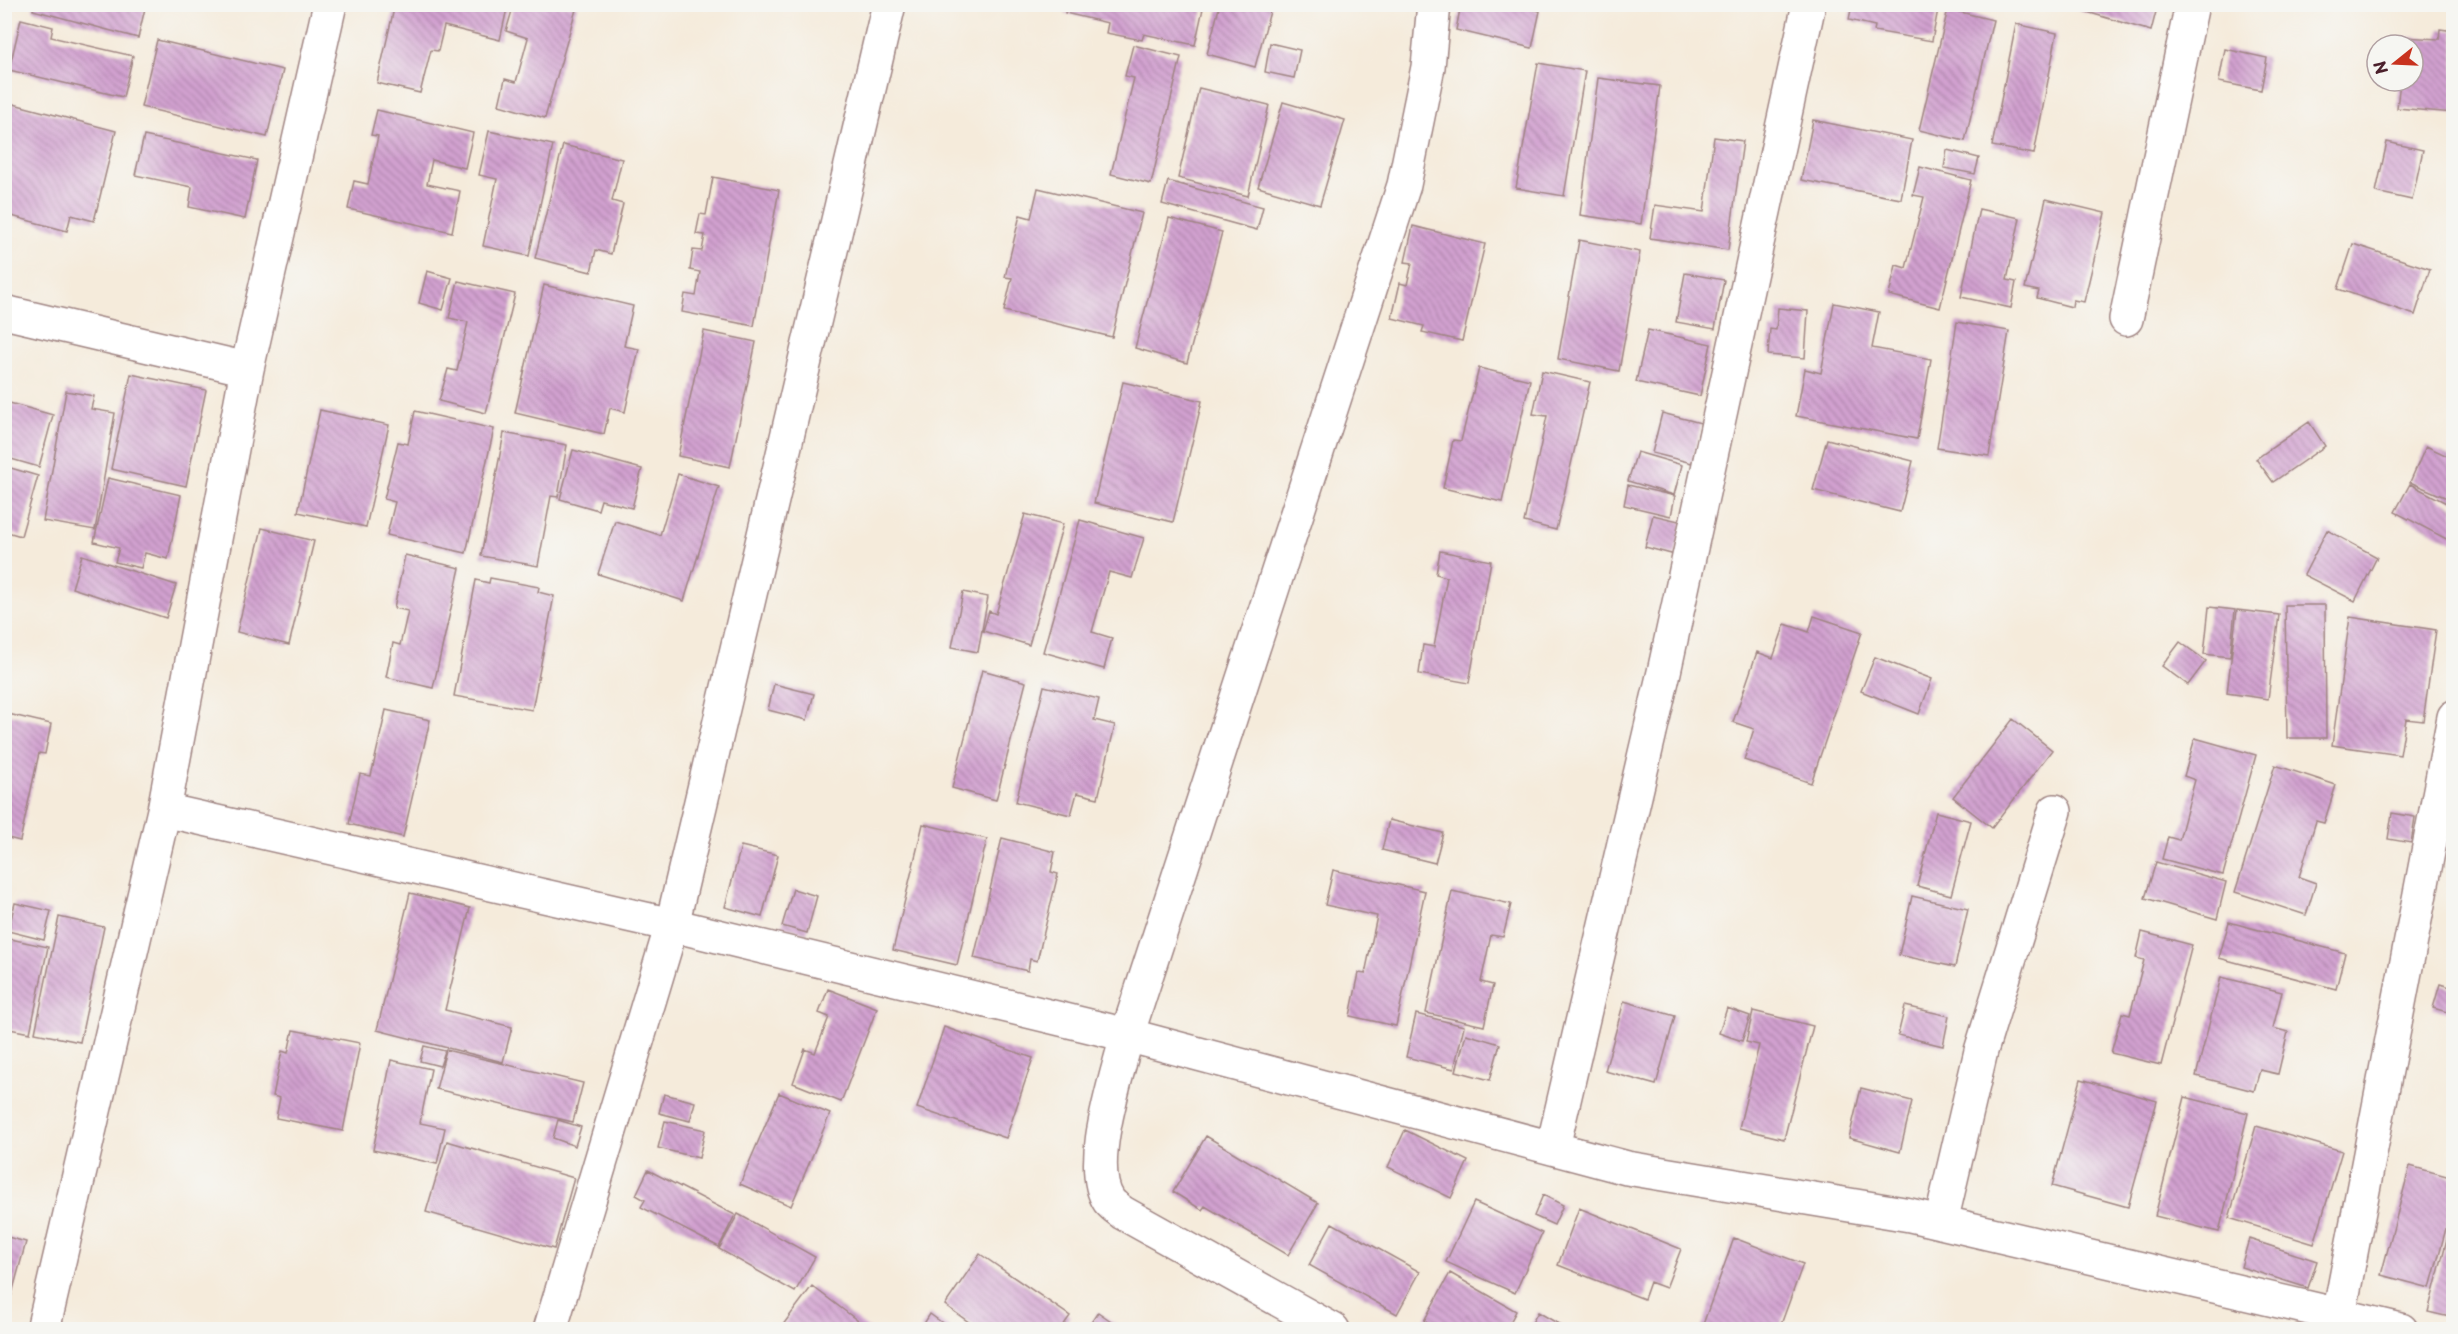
<svg xmlns="http://www.w3.org/2000/svg" width="2458" height="1334" viewBox="0 0 2458 1334" font-family="'Playpen Sans',sans-serif">
<style>
.building{fill:url(#building-back-hatch)}
.lines{fill:none;stroke-linecap:round;stroke-linejoin:round}
.minor-casing{stroke:#a08583;stroke-width:36}
.tertiary-casing{stroke:#a08583;stroke-width:36}
.minor{stroke:#fff;stroke-width:33}
.tertiary{stroke:#fff;stroke-width:33}
</style>
<defs>
<pattern id="building-back-hatch" width="6" height="6" patternUnits="userSpaceOnUse" patternTransform="scale(1.5)"><rect width="6" height="6" fill="#d2a1d0"/><path d="M-1 5l2 2M0 0l6 6M5-1l2 2" fill="none" stroke="#ac83a9"/></pattern>
</defs>
<rect width="100%" height="100%" fill="#f6f6f2"/>
<filter id="ink" filterUnits="userSpaceOnUse"><feTurbulence type="fractalNoise" baseFrequency=".0167" numOctaves="2"/><feDisplacementMap in="SourceGraphic" scale="12" xChannelSelector="R" yChannelSelector="G"/><feConvolveMatrix kernelMatrix="1 2 1 2 8 2 1 2 1" color-interpolation-filters="sRGB"/></filter>
<filter id="wash" filterUnits="userSpaceOnUse"><feTurbulence type="fractalNoise" baseFrequency=".008" numOctaves="4" result="noise"/><feDisplacementMap in="SourceGraphic" scale="24" xChannelSelector="R" yChannelSelector="G"/><feGaussianBlur stdDeviation="1.35" result="paint"/><feColorMatrix in="noise" values="0 0 0 0 0 0 0 0 0 0 0 0 0 0 0 0 0 1.4 0 .05"/><feComposite in="paint" operator="in"/></filter>
<g filter="url(#wash)">
<rect width="100%" height="100%" fill="#f5ebdb"/>
<g id="blocks">
<path class="building" d="M34,4H146L138,38L33,10Z
M395,4H508L500,40L444,26L438,51L431,50L420,93L377,83Z
M514,4L577,6L545,118L499,105L505,79L516,82L528,38L506,31Z
M1066,4H1204L1195,45L1144,34L1142,40L1106,33L1108,23L1065,13Z
M1220,4H1272L1255,67L1207,54Z
M1461,4H1513L1540,11L1532,48L1456,30Z
M1852,4H1939L1932,41L1874,31L1875,26L1849,20Z
M2060,4H2158L2151,31Z
M1948,9L1993,20L1965,141L1919,130Z
M21,19L53,27L51,37L133,56L123,97L9,70Z
M2016,24L2057,33L2034,154L1992,146Z
M2440,29L2454,31V113L2397,108L2400,81H2413V45H2403V37L2439,39Z
M157,40L283,70L267,137L141,107Z
M1270,43L1300,50L1294,78L1265,72Z
M1133,45L1181,57L1151,184L1111,174L1134,78L1125,76Z
M2225,49L2267,58L2261,90L2219,82Z
M1538,63L1585,71L1564,196L1516,188Z
M1598,78L1660,86L1641,224L1580,215Z
M1199,88L1269,105L1248,196L1178,178Z
M6,102L116,131L94,221L71,215L67,231L4,214Z
M1283,102L1345,120L1320,205L1258,187Z
M377,110L473,133L465,168L432,160L427,184L460,191L452,232L348,209L354,181L368,184L378,136L371,135Z
M1813,120L1912,140L1901,199L1801,180Z
M489,131L553,145L529,256L483,246L497,179L479,175Z
M144,136L257,160L245,219L189,207L192,187L135,175Z
M1714,137L1743,141L1728,250L1650,238L1655,205L1704,212Z
M2387,142L2423,150L2412,200L2376,192Z
M563,145L622,159L612,201L623,204L611,254L596,250L591,272L535,258Z
M1947,150L1979,158L1975,174L1944,168Z
M1920,167L1971,180L1940,308L1889,295L1896,265L1906,268L1924,197L1913,195Z
M713,177L779,190L754,326L682,312L685,294L696,296L700,272L690,270L693,250L702,251L705,235L696,234L700,214L706,215Z
M1168,181L1263,207L1257,230L1162,204Z
M1038,188L1142,213L1112,337L1004,311L1012,278L1005,277L1020,215L1031,218Z
M2046,199L2105,213L2084,302L2073,300L2072,307L2037,298L2039,291L2025,288Z
M1979,209L2020,218L2007,280L2016,282L2011,308L1961,297Z
M1169,218L1222,232L1187,363L1135,348Z
M1413,226L1485,244L1462,341L1422,332L1424,326L1392,318L1400,283L1407,285L1412,263L1405,262Z
M1579,240L1640,252L1619,371L1558,359Z
M2353,244L2430,269L2415,315L2338,289Z
M427,271L452,278L443,310L419,303Z
M1685,273L1724,280L1715,329L1676,322Z
M458,281L515,294L486,413L439,401L448,369L457,371L468,322L449,318Z
M544,285L633,306L624,346L639,349L625,412L610,408L604,434L515,413Z
M1834,303L1879,312L1872,348L1931,359L1917,439L1796,416L1805,369L1821,373Z
M1778,308L1808,311L1805,358L1768,355L1770,329L1776,330Z
M1957,322L2009,331L1989,456L1937,448Z
M1648,330L1711,344L1700,396L1636,382Z
M704,331L756,342L730,467L678,456Z
M1479,368L1530,380L1502,502L1443,488L1453,440L1461,441Z
M1542,371L1590,382L1556,530L1524,522L1547,416L1533,414Z
M131,374L206,390L186,486L111,469Z
M1123,382L1202,401L1173,522L1094,503Z
M66,391L94,396L91,409L115,413L95,530L43,521Z
M6,402L53,415L39,467L4,457Z
M320,410L389,425L366,527L298,512Z
M415,411L494,429L466,553L387,535L395,502L384,499L398,442L408,444Z
M1662,413L1701,423L1692,463L1652,453Z
M2309,422L2325,446L2273,482L2256,459Z
M504,433L567,445L558,497L551,496L538,566L481,556Z
M1827,439L1913,461L1900,512L1813,490Z
M2426,446L2454,459V501L2410,482Z
M573,450L642,469L632,508L601,500L598,510L560,499Z
M1637,452L1682,465L1674,495L1628,481Z
M4,466L38,476L21,536L4,531Z
M678,474L719,487L684,601L598,574L615,521L660,535Z
M108,478L181,495L168,559L145,553L141,568L115,562L119,548L94,542Z
M2410,484L2454,507V543L2395,512Z
M1628,485L1675,496L1671,516L1624,505Z
M1025,514L1063,524L1029,645L983,631L989,611L996,614Z
M1653,515L1683,522L1675,555L1645,547Z
M1080,520L1144,538L1132,578L1109,572L1092,632L1112,638L1104,669L1043,652Z
M262,528L314,541L289,645L237,632Z
M2327,530L2377,557L2355,601L2304,575Z
M1440,551L1491,561L1469,683L1419,674L1423,645L1434,647L1447,577L1436,574Z
M82,555L176,585L166,618L72,588Z
M405,555L460,568L433,688L386,677L393,643L400,645L408,611L394,608Z
M490,578L539,587L538,592L554,596L532,710L454,696L476,580L489,583Z
M963,592L988,597L978,652L952,647Z
M2285,605H2325L2326,738H2287Z
M2209,607L2235,610L2230,657L2204,654Z
M2237,610L2279,615L2268,699L2227,693Z
M1814,616L1862,632L1811,783L1744,760L1754,729L1733,722L1757,652L1773,658L1785,624L1809,632Z
M2350,617L2436,630L2423,721L2406,719L2400,755L2332,745Z
M2180,642L2206,661L2188,685L2162,666Z
M1875,657L1932,679L1919,714L1861,691Z
M982,670L1026,682L996,800L952,788Z
M774,684L814,694L807,720L768,710Z
M1044,686L1099,699L1094,720L1115,725L1098,798L1077,793L1071,815L1016,802Z
M386,710L430,720L403,837L349,824L360,774L371,776Z
M4,713L51,724L45,754L39,753L20,841L4,837Z
M2013,719L2052,750L1992,828L1953,797Z
M2195,738L2256,755L2223,875L2162,859L2168,837L2179,840L2195,780L2184,776Z
M2275,765L2336,785L2324,823L2316,821L2299,877L2316,883L2306,915L2235,892Z
M1936,812L1971,821L1951,895L1917,886Z
M2392,813L2415,817L2411,843L2388,839Z
M1389,820L1443,833L1435,863L1382,850Z
M923,824L987,839L957,965L893,950Z
M1002,838L1055,852L1051,872L1058,874L1037,961L1030,959L1028,971L974,958Z
M741,846L778,855L762,917L725,907Z
M2156,862L2226,882L2217,919L2145,898Z
M1333,870L1425,891L1396,1026L1350,1016L1359,973L1365,974L1377,916L1325,905Z
M793,889L817,896L807,933L782,926Z
M1452,891L1511,904L1503,937L1491,935L1481,982L1493,985L1484,1026L1426,1013Z
M410,893L470,908L445,1010L512,1027L503,1062L377,1030Z
M1912,896L1968,909L1955,967L1899,955Z
M15,903L51,911L44,940L8,931Z
M59,917L104,927L80,1042L35,1033Z
M2229,922L2345,953L2336,989L2219,958Z
M2142,932L2192,945L2161,1065L2111,1053L2122,1013L2130,1015L2144,960L2136,958Z
M6,938L48,947L30,1033L4,1028Z
M2221,977L2282,992L2273,1028L2288,1032L2278,1074L2260,1070L2254,1091L2196,1076Z
M2440,984L2454,988V1014L2433,1008Z
M828,989L877,1008L841,1102L793,1083L805,1049L815,1053L829,1017L819,1013Z
M1624,1001L1675,1016L1656,1085L1605,1071Z
M1905,1006L1949,1016L1943,1046L1898,1035Z
M1727,1008L1750,1016L1742,1041L1719,1033Z
M1753,1011L1813,1026L1784,1139L1739,1128L1759,1045L1746,1042Z
M1416,1014L1464,1026L1454,1069L1406,1057Z
M944,1027L1033,1058L1006,1138L917,1108Z
M293,1030L360,1043L343,1131L276,1118L280,1098L273,1096L282,1051L288,1053Z
M1466,1034L1500,1044L1490,1080L1456,1071Z
M424,1046L445,1051L440,1066L420,1061Z
M446,1050L583,1083L573,1122L436,1089Z
M391,1060L431,1069L420,1123L445,1128L437,1164L373,1150Z
M2081,1079L2157,1101L2128,1207L2052,1186Z
M1861,1088L1912,1101L1900,1152L1849,1138Z
M779,1093L830,1114L791,1206L740,1184Z
M664,1094L695,1102L690,1121L659,1113Z
M2185,1097L2248,1113L2219,1232L2155,1216Z
M558,1120L581,1127L575,1146L553,1138Z
M665,1121L705,1130L699,1158L658,1148Z
M2256,1126L2342,1151L2314,1244L2229,1218Z
M1405,1130L1468,1161L1451,1198L1388,1167Z
M1206,1136L1318,1203L1288,1255L1205,1206L1202,1210L1173,1192Z
M447,1141L574,1178L554,1249L426,1212Z
M2410,1166L2454,1178V1199L2430,1288L2381,1275Z
M648,1170L735,1215L719,1247L641,1207L645,1200L636,1195Z
M1543,1195L1563,1205L1554,1225L1534,1216Z
M1474,1202L1542,1233L1515,1293L1446,1262Z
M1579,1208L1681,1249L1666,1288L1650,1282L1644,1299L1558,1265Z
M738,1214L815,1257L795,1292L719,1249Z
M2453,1216H2454V1318L2428,1312Z
M1332,1223L1420,1272L1397,1314L1309,1265Z
M4,1236L26,1242L5,1319H4Z
M1734,1238L1803,1264L1779,1330H1701Z
M2249,1239L2317,1261L2308,1288L2241,1267Z
M980,1254L1070,1316L1060,1330H980L945,1305Z
M1450,1273L1516,1311L1506,1330H1440L1424,1321Z
M812,1286L870,1330H779Z
M1098,1312L1124,1330H1086Z
M1538,1312L1569,1330H1528Z
M930,1314L952,1330H920Z"/>
</g>
</g>
<g filter="url(#ink)">
<use href="#blocks" fill-opacity="0" stroke="#a08583" stroke-width="1.5"/>
<g class="lines">
<defs>
<path id="minor" d="M4,312L247,369
M2126,319L2192,4
M164,810L247,369L330,4
M1553,1147L1664,672L1809,4
M1941,1222L1981,1051L2055,811
M43,1330L164,810L672,925L1127,1035L1627,1168L1910,1215L2339,1315
M1333,1330L1123,1213C1119,1210 1113,1206 1109,1201C1085,1165 1118,1075 1127,1035L1404,185L1428,67L1434,4
M2401,1330L2339,1315L2454,717"/>
<path id="tertiary" d="M550,1330L672,925L889,4"/>
</defs>
<use href="#minor" class="minor-casing"/>
<use href="#tertiary" class="tertiary-casing"/>
<use href="#minor" class="minor"/>
<use href="#tertiary" class="tertiary"/>
</g>
</g>
<rect width="2458" height="1334" fill="none" stroke="#f6f6f2" stroke-width="24"/>
<g transform="translate(2395 63) rotate(252)"><circle r="28" fill="#f6f6f2" stroke="#b1a0a2" stroke-width="1.5"/>
<path d="M0-4.5L10 22L0 15L-10 22Z" fill="#c8321e"/>
<text y="-9" font-size="16" font-weight="bold" text-anchor="middle" fill="#4a1f2b">N</text>
</g>
</svg>
